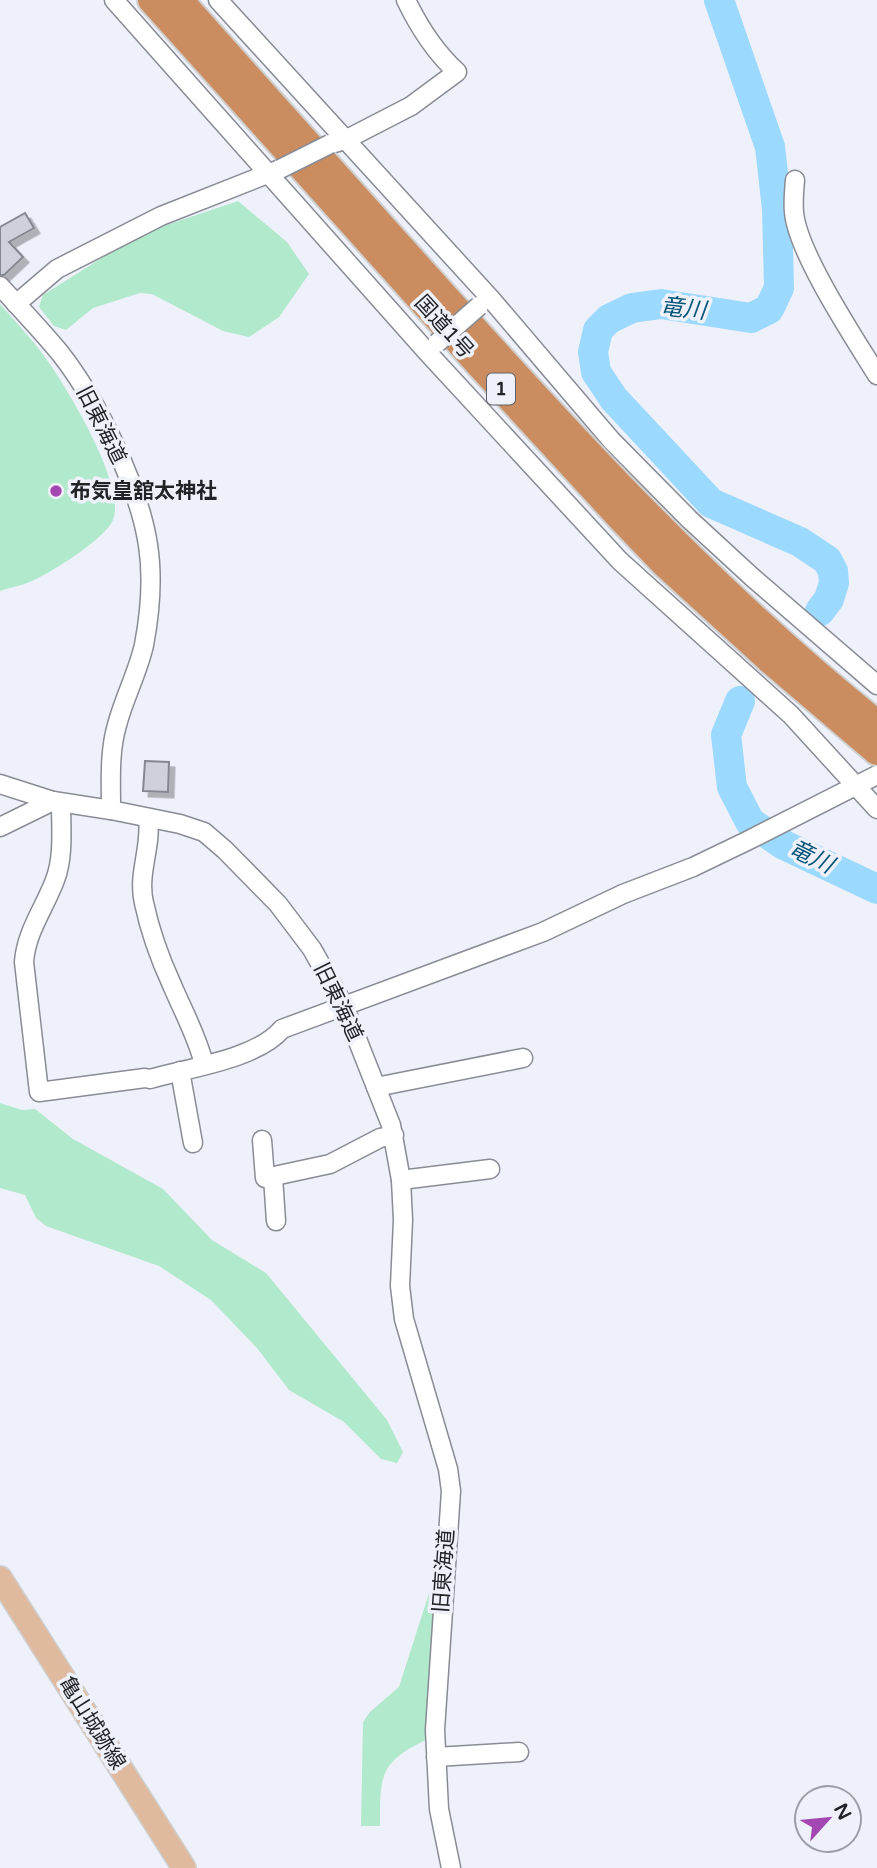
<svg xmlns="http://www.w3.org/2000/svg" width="877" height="1868" viewBox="0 0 877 1868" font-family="'Varela Round','Noto Sans JP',sans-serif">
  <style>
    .green { fill: #b0e9cb }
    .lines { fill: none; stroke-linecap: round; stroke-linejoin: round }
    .river { stroke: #9cd9fe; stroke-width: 30 }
    .building { fill: #ced1da; stroke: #84878f; stroke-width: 2; filter: url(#shadow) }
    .minor-casing { stroke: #898c94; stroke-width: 21 }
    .major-casing { stroke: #cecfcf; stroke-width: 26 }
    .highway-casing { stroke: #cecfcf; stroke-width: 30 }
    .minor { stroke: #fff; stroke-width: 18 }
    .major { stroke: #e0ba9f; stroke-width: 23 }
    .highway { stroke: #cb8c5f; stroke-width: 26 }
    .minor-bridge-casing { stroke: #898c94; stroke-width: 21; stroke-linecap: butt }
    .minor-bridge { stroke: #fff; stroke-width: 18 }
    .poi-dot { fill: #a348b3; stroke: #eef1fa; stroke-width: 2.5 }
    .labels { text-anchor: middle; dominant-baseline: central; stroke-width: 7; stroke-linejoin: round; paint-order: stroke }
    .shield { fill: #eef1fa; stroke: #5f6166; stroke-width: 2 }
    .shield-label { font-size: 19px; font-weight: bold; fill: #222326 }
    .street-label { font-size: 21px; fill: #222326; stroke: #eef1fa }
    .poi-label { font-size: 21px; font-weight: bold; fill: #222326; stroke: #eef1fa; text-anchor: start }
    .water-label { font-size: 23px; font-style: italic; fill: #015376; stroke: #eef1fa }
  </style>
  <defs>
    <filter id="shadow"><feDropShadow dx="5.5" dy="5.5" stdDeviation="0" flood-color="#0004"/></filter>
  </defs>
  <rect width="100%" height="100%" fill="#eef1fa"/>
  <g class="green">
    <polygon points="238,201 287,242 309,274 279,317 249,337 223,331 152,294 140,293 93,308 66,330 54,326 39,307 43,295 116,249 152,230"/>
    <path d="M0,304C14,320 29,336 42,353C63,381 130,489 112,522C102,540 55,570 36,579C25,585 12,587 0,591Z"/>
    <polygon points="0,1103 22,1110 35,1109 73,1139 163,1189 212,1240 266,1273 387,1420 403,1452 397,1463 381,1459 344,1422 289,1390 257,1348 211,1300 159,1266 46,1226 36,1218 25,1195 0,1188"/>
    <path d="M435,1581L428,1739C379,1762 380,1775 380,1826H361L363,1722L370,1712L399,1687L432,1584Z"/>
  </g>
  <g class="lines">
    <g class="river">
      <polyline points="719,0 770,147 777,209 779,288 769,309 751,318 661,304 632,308 609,319 598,330 593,352 596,372 614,399 711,503 800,542 827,560 833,571 834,583 829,599 820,611"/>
      <polyline points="740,701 726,735 732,787 750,822 784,845 877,889"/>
    </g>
  </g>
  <g class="building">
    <polygon points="25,213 34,228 9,242 23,257 4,275 0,275 0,227"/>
    <polygon points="145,761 169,762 168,792 143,791"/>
  </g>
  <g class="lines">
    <defs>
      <g id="minor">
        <polyline points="114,0 427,352 620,561 791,715 877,809"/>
        <polyline points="218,0 491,299 612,441 689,519 752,577 877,685"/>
        <path d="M335,143L345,140L411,106L457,72C435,52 419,27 406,0"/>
        <path d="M795,180C794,191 793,202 794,212C797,252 855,339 877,375"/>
        <path d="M0,286C20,308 41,330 60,353C97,400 139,486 148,545C153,577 150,613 144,645C138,672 124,698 117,725C109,752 111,782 111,810"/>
        <polyline points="16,304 57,269 161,216 280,169"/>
        <polyline points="0,784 53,801 111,810 180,824 204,832 225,850 278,904 312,949 344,1006 391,1125 401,1180 403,1220 400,1286 404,1319 448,1469 451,1491 435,1730 439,1809 451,1868"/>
        <path d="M61,803C61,827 64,857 55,880C45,907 26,932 24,962L39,1092L145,1078L150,1079C188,1068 257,1059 282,1029L543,932L623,894L693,867L747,841L877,775"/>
        <path d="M148,818C152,847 137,874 144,903C150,931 160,959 172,985C183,1011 197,1036 204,1064"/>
        <polyline points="0,827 53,801"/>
        <polyline points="180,1071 193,1143"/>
        <polyline points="376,1087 523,1058"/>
        <polyline points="262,1140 265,1178 330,1164 380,1138 394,1135"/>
        <polyline points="273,1177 276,1221"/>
        <polyline points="401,1180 490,1169"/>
        <polyline points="436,1757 519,1752"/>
      </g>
      <polyline id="major" points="0,1578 184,1868"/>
      <g id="highway">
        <polyline points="151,0 479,365 618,516 664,564 768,659 877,752"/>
        <path d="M180,0C268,99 356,197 445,296C581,447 718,596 877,723"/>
      </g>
    </defs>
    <use href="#minor" class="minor-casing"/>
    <use href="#major" class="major-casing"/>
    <use href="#highway" class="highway-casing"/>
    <use href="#minor" class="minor"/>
    <use href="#major" class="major"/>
    <use href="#highway" class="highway"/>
    <defs>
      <g id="minor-bridge">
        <polyline points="280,169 330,144"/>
        <polyline points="437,343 479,306"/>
      </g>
    </defs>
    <use href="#minor-bridge" class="minor-bridge-casing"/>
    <use href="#minor-bridge" class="minor-bridge"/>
  </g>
  <circle class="poi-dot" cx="56" cy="491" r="7"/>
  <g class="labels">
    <rect class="shield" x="487" y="373.5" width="28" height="31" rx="5"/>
    <g class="shield-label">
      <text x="501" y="389">1</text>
    </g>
    <g class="street-label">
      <text transform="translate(444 327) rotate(48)">国道1号</text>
      <text transform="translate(101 425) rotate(63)">旧東海道</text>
      <text transform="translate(338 1002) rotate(64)">旧東海道</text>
      <text transform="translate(444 1571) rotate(-86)">旧東海道</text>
      <text transform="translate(92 1723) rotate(58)">亀山城跡線</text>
    </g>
    <g class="poi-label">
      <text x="70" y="491">布気皇舘太神社</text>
    </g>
    <g class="water-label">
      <text transform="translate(683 309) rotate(6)">竜川</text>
      <text transform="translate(811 857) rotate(26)">竜川</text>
    </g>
  </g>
  <g transform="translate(828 1819) rotate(63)"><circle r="33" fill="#eef1fa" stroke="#9c9fa5" stroke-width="2"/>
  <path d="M0-5L12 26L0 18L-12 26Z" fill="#a348b3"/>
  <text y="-10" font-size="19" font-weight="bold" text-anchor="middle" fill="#222326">N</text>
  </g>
</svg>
